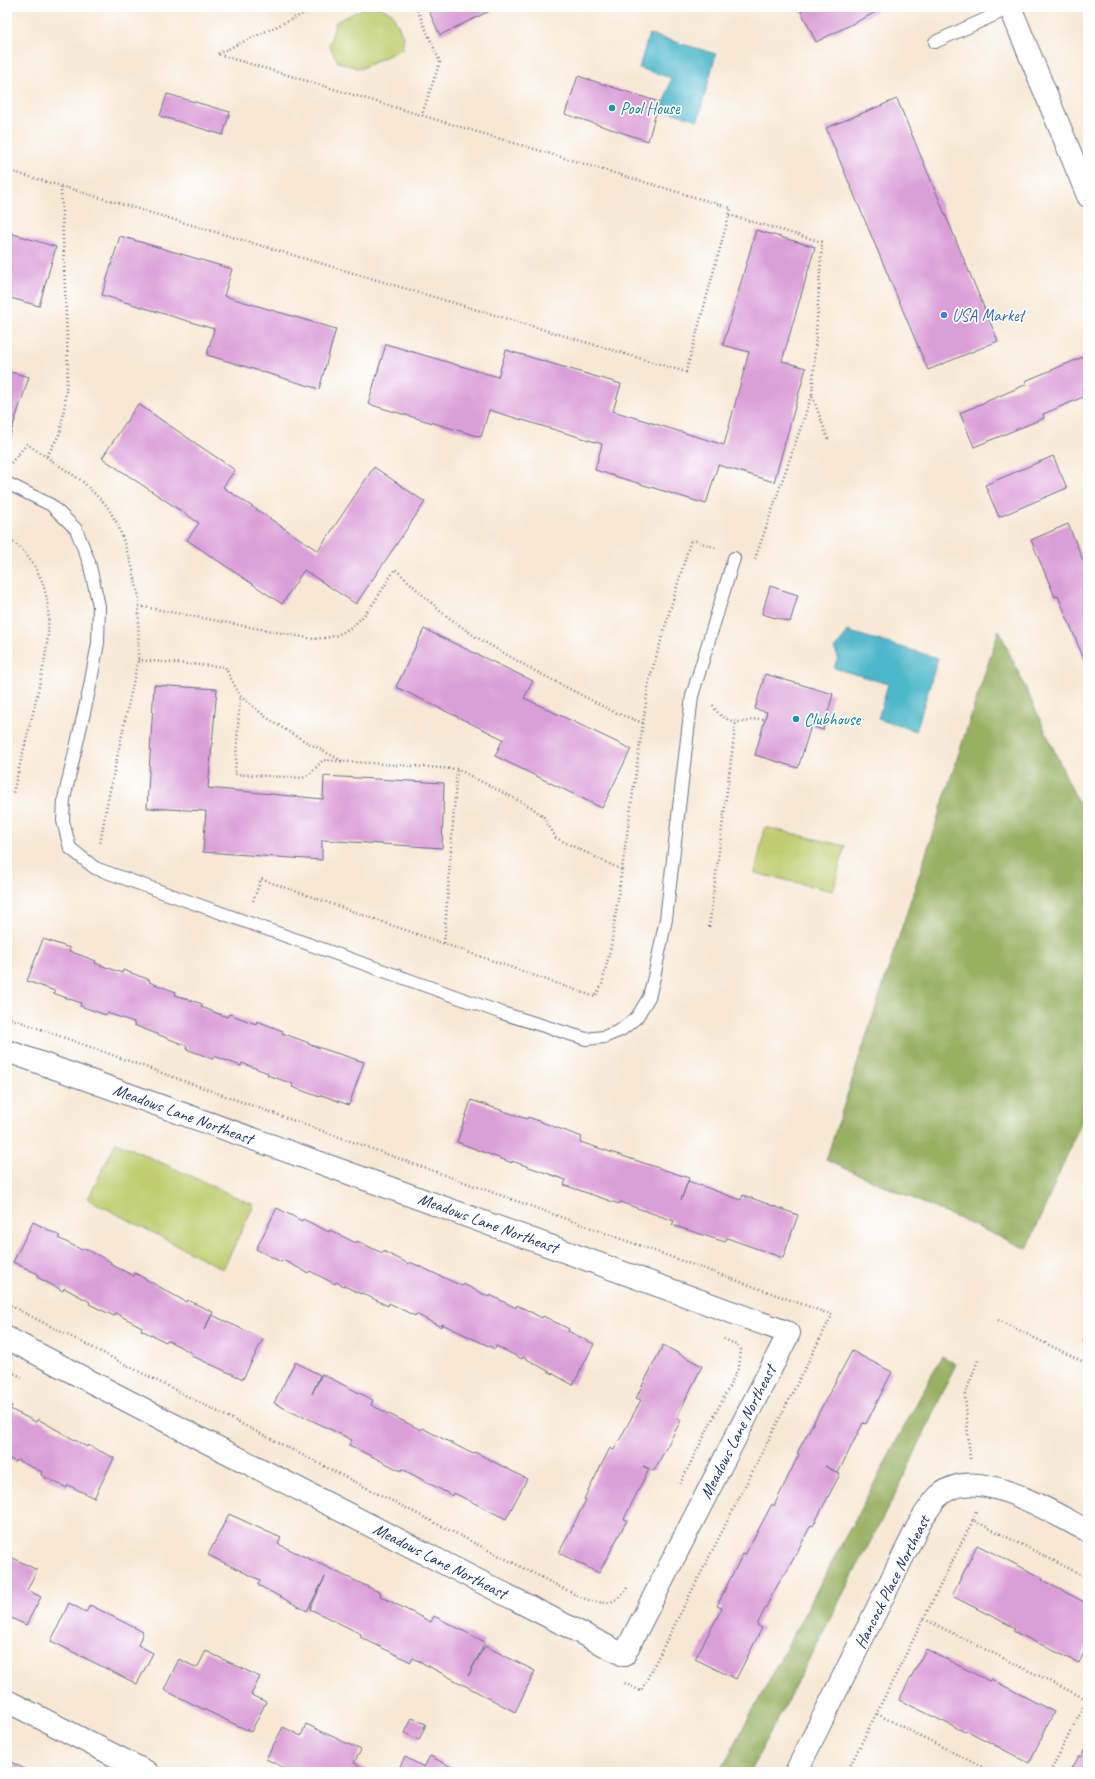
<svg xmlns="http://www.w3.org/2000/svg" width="1095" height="1779" viewBox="0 0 1095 1779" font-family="Caveat,sans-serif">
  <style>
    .green { fill: #bfcd6f; stroke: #6d7e66 }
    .forest { fill: #97b062; stroke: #597060 }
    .water { fill: #4db7ca; stroke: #347394 }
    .building { fill: #db9fd8 }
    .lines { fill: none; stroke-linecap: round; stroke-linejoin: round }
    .service-casing { stroke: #687087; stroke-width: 14 }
    .minor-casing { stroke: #687087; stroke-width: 24 }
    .secondary-casing { stroke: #687087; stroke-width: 24 }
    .path { stroke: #687087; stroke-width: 2.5; stroke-dasharray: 1 3; stroke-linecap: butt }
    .service { stroke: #fff; stroke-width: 12 }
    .minor { stroke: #fff; stroke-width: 22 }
    .secondary { stroke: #fff; stroke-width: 22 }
    .culture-dot { fill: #0f9aa8; stroke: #fff; stroke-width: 1.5 }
    .shop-dot { fill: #3f7fe0; stroke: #fff; stroke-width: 1.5 }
    .labels { text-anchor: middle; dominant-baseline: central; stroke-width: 3.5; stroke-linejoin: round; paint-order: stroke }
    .culture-label { font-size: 17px; fill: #0d838f; stroke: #fff; text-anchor: start }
    .shop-label { font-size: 17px; fill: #366cbe; stroke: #fff; text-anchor: start }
    .street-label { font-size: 17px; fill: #1b2f5e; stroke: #fff }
  </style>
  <rect width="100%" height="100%" fill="#fff"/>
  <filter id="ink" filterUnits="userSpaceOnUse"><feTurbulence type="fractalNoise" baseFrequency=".025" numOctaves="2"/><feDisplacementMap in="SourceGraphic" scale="8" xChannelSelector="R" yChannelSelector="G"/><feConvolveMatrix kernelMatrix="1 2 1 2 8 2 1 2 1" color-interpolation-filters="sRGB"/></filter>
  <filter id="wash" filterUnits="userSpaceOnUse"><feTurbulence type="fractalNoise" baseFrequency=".012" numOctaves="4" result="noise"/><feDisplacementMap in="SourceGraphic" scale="16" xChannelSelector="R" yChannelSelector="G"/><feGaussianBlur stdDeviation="0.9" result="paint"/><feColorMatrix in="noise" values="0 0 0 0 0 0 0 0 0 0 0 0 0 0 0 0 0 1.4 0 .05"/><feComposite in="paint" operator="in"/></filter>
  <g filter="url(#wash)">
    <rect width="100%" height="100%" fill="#f7e8d4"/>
    <g class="green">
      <polygon points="366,7 378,7 392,13 404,38 402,49 360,69 338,62 329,45 336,22"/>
      <polygon points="765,827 845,846 833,891 755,873"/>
      <polygon points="116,1142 254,1205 223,1269 88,1199"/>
    </g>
    <g class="forest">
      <polygon points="999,630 1088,824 1088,1106 1027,1249 826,1160"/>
      <polygon points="942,1356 956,1364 901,1483 750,1772 720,1772"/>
    </g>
    <g class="water">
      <polygon points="649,34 716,54 698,120 663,110 671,78 639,68"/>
      <polygon points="847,631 938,658 916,731 878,719 888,684 834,668 838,657 834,648 842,640"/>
    </g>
    <g id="blocks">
      <g class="building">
        <polygon points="427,7 498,7 440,35"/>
        <polygon points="799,7 874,7 876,12 816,42"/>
        <polygon points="578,76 659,102 648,141 565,114"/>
        <polygon points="167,94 230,112 223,135 160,116"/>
        <polygon points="897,99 998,341 928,370 826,128"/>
        <polygon points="756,230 815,247 782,361 806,368 774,482 718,465 706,504 595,470 602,444 489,410 481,437 368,404 386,344 498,377 506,350 621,384 613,411 724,445 749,352 723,345"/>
        <polygon points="7,232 56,247 39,306 7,297"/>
        <polygon points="120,236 232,269 224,296 336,329 319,389 207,355 214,329 102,295"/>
        <polygon points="1088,355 1088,395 1043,414 1044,418 974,447 960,413 1027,384 1025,381"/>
        <polygon points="7,371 29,377 10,435 7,435"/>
        <polygon points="138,404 235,470 223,487 318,551 374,467 425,502 356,604 304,570 282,604 187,540 199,523 102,458"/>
        <polygon points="1053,456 1067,488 999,517 985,485"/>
        <polygon points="1068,524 1088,572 1088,669 1058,596 1055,597 1031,540"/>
        <polygon points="770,586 798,595 790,622 762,614"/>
        <polygon points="424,629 533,681 524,698 631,749 602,808 495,756 503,739 396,687"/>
        <polygon points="765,674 833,694 823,730 811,726 798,768 755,755 767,712 755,709"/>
        <polygon points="154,685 217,689 208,788 323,799 324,776 444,783 442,848 322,840 322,860 203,852 206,811 147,808"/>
        <polygon points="43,939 70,948 69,951 96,961 95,963 122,973 123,970 150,980 149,982 176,992 175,995 202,1004 201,1007 227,1017 229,1014 256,1024 257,1021 283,1031 282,1033 309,1043 308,1044 364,1062 349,1105 321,1095 320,1097 292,1087 293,1084 267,1075 268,1073 242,1063 241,1066 214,1056 213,1059 186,1049 187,1046 134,1025 134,1022 107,1013 106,1015 80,1006 81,1003 53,993 55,991 27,981"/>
        <polygon points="471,1100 527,1119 528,1117 582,1137 580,1142 689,1178 681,1200 688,1181 741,1200 743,1195 798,1215 783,1258 727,1238 725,1242 672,1225 674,1221 620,1202 619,1204 564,1185 566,1180 512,1161 512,1163 457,1142"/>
        <polygon points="277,1208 302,1221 303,1219 329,1232 330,1230 356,1243 357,1241 382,1253 383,1251 409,1264 410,1262 462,1286 463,1284 489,1297 490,1295 516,1308 517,1305 542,1318 543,1316 569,1329 568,1331 594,1344 573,1385 523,1357 522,1359 496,1346 495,1349 442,1324 441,1327 416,1314 415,1316 389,1303 388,1306 362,1293 361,1294 336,1282 335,1284 310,1271 308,1273 283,1260 281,1262 256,1249"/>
        <polygon points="33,1222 60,1236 58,1238 82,1250 84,1248 111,1262 110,1264 134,1276 135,1273 186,1302 187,1300 213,1312 204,1330 212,1315 263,1339 243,1379 192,1356 192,1353 167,1340 166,1342 141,1330 142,1327 115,1313 114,1316 89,1304 90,1302 64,1288 63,1291 37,1277 38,1274 13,1262"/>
        <polygon points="1088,1333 1088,1345 1083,1342"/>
        <polygon points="663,1345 702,1366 677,1417 681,1420 654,1471 643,1466 649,1469 624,1519 627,1520 599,1573 559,1553 586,1500 584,1499 610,1448 614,1450 641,1400 636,1398"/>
        <polygon points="852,1351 892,1372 866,1424 863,1423 838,1473 825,1466 840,1474 813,1526 811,1525 785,1575 783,1575 770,1599 757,1625 762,1628 736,1679 695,1659 722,1608 717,1606 730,1579 743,1554 745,1555 772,1504 774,1506 799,1454 797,1453"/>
        <polygon points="295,1362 320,1375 312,1394 322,1374 373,1400 371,1405 421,1430 422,1428 473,1454 475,1452 527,1479 506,1519 454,1493 453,1496 402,1469 401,1471 349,1445 352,1440 301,1415 300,1416 274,1403"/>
        <polygon points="7,1403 12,1406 10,1409 36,1422 38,1419 87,1447 88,1445 114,1458 94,1498 68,1485 67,1488 41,1475 42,1472 17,1460 16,1462 7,1458"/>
        <polygon points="229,1514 281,1538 278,1544 381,1593 380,1596 431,1622 434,1616 485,1642 468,1676 485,1646 535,1671 515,1712 413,1658 411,1662 360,1637 361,1634 310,1609 325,1577 307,1611 258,1585 260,1580 208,1555"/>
        <polygon points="977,1545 1043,1578 1042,1580 1088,1604 1088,1644 1079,1663 1013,1631 1015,1628 952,1596"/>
        <polygon points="7,1555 37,1570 27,1590 41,1597 26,1625 7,1616"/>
        <polygon points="69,1603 86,1612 90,1605 143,1632 138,1645 153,1653 137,1684 51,1641"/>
        <polygon points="926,1649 989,1681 991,1679 1054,1712 1029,1763 966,1730 965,1732 899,1700"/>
        <polygon points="206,1651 260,1677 251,1695 266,1702 251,1732 164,1690 179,1659 197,1668"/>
        <polygon points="412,1718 426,1724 419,1740 405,1733"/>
        <polygon points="306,1724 361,1750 354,1763 369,1771 368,1772 293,1772 266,1759 283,1727 301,1736"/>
        <polygon points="1088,1742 1088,1772 1070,1772 1079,1756 1081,1757"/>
        <polygon points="430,1756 461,1772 397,1772 405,1757 424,1767"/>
        <polygon points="7,1760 25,1769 23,1772 7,1772"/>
      </g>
    </g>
  </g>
  <g filter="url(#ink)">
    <use href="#blocks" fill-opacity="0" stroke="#687087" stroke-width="1"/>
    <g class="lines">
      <defs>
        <g id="service">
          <polyline points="935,42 1012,7"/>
          <polyline points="7,483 51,505 76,529 89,562 99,606 98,643 89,691 64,799 63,821 70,848 95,868 502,1013 586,1039 604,1037 621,1030 637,1017 649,997 654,977 666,919 692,696 734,558"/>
        </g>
        <g id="minor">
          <polyline points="7,1051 379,1184 789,1333 624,1655 195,1436 7,1338"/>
          <polyline points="7,1701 147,1772"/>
          <path d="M796,1772L921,1520C927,1512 933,1500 941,1494C978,1464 1052,1513 1088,1531"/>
        </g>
        <polyline id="secondary" points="1010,7 1088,196"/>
      </defs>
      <use href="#service" class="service-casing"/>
      <use href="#minor" class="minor-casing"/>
      <use href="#secondary" class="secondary-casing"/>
      <g class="path">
        <polyline points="416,7 440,62 422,114"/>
        <polyline points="7,170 686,372 731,208 217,54 318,7"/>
        <polyline points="729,215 822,242 812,395 828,439"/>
        <polyline points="47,456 60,433 65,403 68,366 61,186"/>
        <polyline points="11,463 27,444 82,481 107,506 118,525 132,566 139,597 138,660 106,809 100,845"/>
        <path d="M7,537C66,581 49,643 35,704C28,734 20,763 13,793"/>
        <polyline points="755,559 812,395"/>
        <path d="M139,606L313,639C319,638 328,638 334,636C364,626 379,594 395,569L441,612L476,637L535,671L614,712L643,723"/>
        <polyline points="138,660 225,667 240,696"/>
        <path d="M713,705C718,716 729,722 741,722C750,722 752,718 763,719"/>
        <polyline points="342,761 292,734 266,717 240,696 235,774 303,778 311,773 323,760 457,769 531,807 543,816 556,838 622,870"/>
        <polyline points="253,901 261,879 595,997 602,984 611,946 649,681 691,539 716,548"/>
        <polyline points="709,927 736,722"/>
        <polyline points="444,943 457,769"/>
        <polyline points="7,1017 832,1315 641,1691 622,1682"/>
        <path d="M7,1304L578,1596C598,1604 615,1609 628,1586"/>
        <polyline points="998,1320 1088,1364"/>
        <polyline points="7,1370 22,1377"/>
        <polyline points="970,1459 965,1395 978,1360"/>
        <polyline points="680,1484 739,1367 741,1350 733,1343 722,1338"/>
        <polyline points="973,1520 976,1511"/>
        <polyline points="924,1619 1088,1700"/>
        <polyline points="877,1714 992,1772"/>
        <polyline points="847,1772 973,1520 1088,1578"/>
        <polyline points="1050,1772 1088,1697"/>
      </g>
      <use href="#service" class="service"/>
      <use href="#minor" class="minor"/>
      <use href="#secondary" class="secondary"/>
    </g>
  </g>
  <g class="culture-dot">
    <circle cx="612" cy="108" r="4"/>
    <circle cx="796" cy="719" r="4"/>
  </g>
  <circle class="shop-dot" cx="944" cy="315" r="4"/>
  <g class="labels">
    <g class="culture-label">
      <text x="620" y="108">Pool House</text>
      <text x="804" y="719">Clubhouse</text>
    </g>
    <g class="shop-label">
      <text x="952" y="315">USA Market</text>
    </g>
    <g class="street-label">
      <text transform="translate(183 1114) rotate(20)">Meadows Lane Northeast</text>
      <text transform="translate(488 1223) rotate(20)">Meadows Lane Northeast</text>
      <text transform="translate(738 1432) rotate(-63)">Meadows Lane Northeast</text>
      <text transform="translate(440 1561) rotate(27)">Meadows Lane Northeast</text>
      <text transform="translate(892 1582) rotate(-63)">Hancock Place Northeast</text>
    </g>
  </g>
  <rect width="1095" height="1779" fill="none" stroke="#fff" stroke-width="24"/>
</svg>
